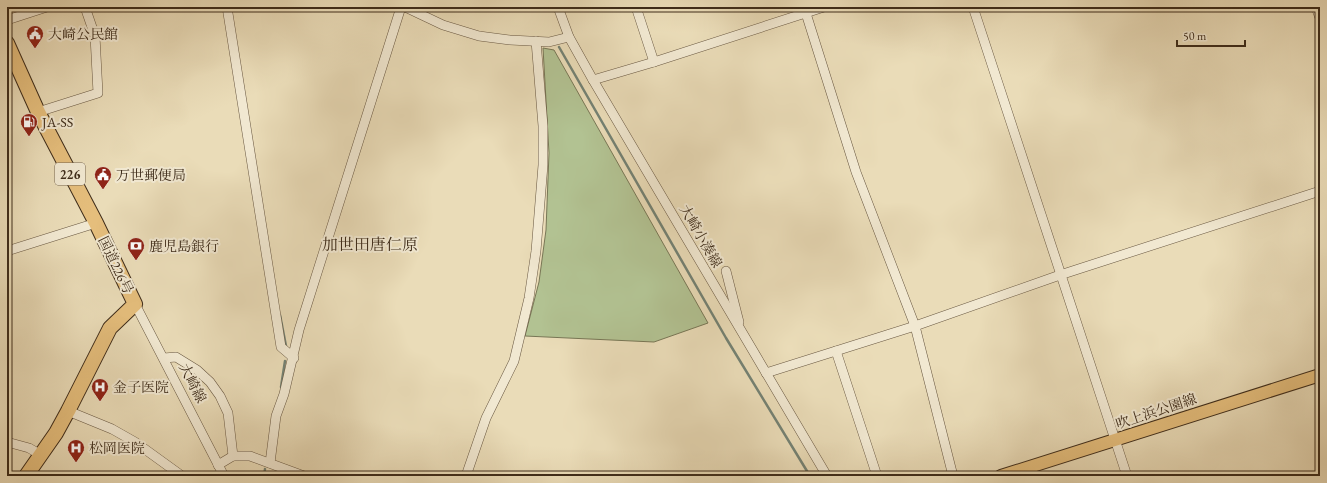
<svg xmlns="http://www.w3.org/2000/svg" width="1327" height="483" viewBox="0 0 1327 483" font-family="'EB Garamond','Noto Serif JP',serif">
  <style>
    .green { fill: #b2c292; stroke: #787756 }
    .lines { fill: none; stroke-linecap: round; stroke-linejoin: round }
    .stream { stroke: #748274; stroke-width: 2.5 }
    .minor-casing { stroke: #695842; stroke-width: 10 }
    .major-casing { stroke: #3e2c1a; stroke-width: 14 }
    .highway-casing { stroke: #3e2c1a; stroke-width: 16 }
    .minor { stroke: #f1e8d1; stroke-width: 9 }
    .major { stroke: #e5be7c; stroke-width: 12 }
    .highway { stroke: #e5be7c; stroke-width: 14 }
    .labels { text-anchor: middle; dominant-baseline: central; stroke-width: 4; stroke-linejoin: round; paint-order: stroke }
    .shield { fill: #f1e8d1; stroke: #746451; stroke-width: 1 }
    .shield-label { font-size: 13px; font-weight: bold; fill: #3e2c1a }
    .poi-label { font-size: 14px; fill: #3e2c1a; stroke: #f1e8d1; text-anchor: start }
    .street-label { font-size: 14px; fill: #3e2c1a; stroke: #f1e8d1 }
    .quarter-label { font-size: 16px; fill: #3e2c1a; stroke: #f1e8d1 }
  </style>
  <rect width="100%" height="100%" fill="#eadcb8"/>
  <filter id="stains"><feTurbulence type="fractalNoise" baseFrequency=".005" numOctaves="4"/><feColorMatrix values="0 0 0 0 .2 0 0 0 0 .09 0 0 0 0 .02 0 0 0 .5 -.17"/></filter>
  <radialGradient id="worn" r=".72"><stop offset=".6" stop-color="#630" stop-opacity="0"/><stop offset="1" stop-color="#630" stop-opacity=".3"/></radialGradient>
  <polygon class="green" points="543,48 554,50 708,323 654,342 525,336 539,282 546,230 549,153"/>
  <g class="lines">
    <g class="stream">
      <polyline points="559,47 726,338 810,476"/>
      <polyline points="280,315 286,346"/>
      <polyline points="281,387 285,361"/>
      <polyline points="264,476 265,469"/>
    </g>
    <defs>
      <g id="minor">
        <polyline points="227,7 281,347 294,358"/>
        <polyline points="405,7 443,25 479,36 510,40 549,42 569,37"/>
        <polyline points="558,7 569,37 593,80 827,476"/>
        <polyline points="636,7 654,62"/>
        <polyline points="804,7 856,172 915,326 953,476"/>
        <polyline points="973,7 1127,476"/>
        <polyline points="1316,7 1320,18"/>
        <polyline points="7,20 47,7"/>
        <polyline points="593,80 654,62 824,7"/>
        <polyline points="38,112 98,93 95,36 85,7"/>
        <polyline points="7,251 96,223"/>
        <polyline points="726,271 739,322"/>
        <polyline points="135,304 224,476"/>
        <polyline points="836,351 877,476"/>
        <polyline points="164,358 176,357 197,370 210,382 220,396 228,413 233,456"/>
        <polyline points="766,373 915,326 1060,275 1320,191"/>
        <polyline points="68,411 112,429 135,442 182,476"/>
        <polyline points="7,442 29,448 41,455"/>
        <polyline points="270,463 276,416 284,394 299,330 401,7"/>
        <polyline points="218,465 233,456 250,456 304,476"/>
        <polyline points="466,476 486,418 514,361 529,298 536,251 543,165 543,126 536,41"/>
      </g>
      <polyline id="major" points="1001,476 1320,375"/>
      <polyline id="highway" points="7,43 38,112 96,223 135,304 110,328 68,411 56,433 26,476"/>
    </defs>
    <use href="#minor" class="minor-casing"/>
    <use href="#major" class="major-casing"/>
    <use href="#highway" class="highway-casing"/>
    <use href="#minor" class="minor"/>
    <use href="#major" class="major"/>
    <use href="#highway" class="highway"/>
  </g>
  <defs>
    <symbol id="civic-pin" viewBox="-11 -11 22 30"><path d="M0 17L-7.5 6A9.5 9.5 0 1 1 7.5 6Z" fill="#8f2418" stroke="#f1e8d1"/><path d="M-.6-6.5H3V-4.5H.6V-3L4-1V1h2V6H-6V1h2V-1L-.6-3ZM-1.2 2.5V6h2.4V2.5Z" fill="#fff"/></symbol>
    <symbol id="fuel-pin" viewBox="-11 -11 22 30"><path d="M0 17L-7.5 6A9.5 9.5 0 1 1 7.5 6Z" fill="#8f2418" stroke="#f1e8d1"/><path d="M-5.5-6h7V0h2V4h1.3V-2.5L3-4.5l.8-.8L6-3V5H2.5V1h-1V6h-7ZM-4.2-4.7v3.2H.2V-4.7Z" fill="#fff"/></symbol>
    <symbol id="bank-pin" viewBox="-11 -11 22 30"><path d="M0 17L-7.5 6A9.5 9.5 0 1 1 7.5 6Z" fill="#8f2418" stroke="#f1e8d1"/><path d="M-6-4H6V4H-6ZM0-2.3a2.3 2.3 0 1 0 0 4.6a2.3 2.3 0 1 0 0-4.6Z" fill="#fff"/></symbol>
    <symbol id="hospital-pin" viewBox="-11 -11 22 30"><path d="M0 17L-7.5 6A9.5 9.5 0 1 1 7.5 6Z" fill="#8f2418" stroke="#f1e8d1"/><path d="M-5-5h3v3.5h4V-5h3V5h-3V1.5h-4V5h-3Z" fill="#fff"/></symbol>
  </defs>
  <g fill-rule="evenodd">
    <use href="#civic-pin" x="25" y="24" width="20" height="27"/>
    <use href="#fuel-pin" x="19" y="112" width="20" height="27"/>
    <use href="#civic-pin" x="93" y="165" width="20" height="27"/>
    <use href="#bank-pin" x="126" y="236" width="20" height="27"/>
    <use href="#hospital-pin" x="90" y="377" width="20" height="27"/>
    <use href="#hospital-pin" x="66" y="438" width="20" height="27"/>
  </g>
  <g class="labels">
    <rect class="shield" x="55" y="163" width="30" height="22" rx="3"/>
    <g class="shield-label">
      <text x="70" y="174">226</text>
    </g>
    <g class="poi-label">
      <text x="48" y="34">大崎公民館</text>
      <text x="42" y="122">JA-SS</text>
      <text x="116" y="175">万世郵便局</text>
      <text x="149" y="246">鹿児島銀行</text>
      <text x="113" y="387">金子医院</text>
      <text x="89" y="448">松岡医院</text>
    </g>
    <g class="street-label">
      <text transform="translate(701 236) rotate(60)">大崎小湊線</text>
      <text transform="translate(116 265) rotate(64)">国道226号</text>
      <text transform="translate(193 383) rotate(63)">大崎線</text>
      <text transform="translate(1156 411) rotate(-18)">吹上浜公園線</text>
    </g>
    <g class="quarter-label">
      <text x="370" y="244">加世田唐仁原</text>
    </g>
  </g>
  <rect width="1327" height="483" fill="none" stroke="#eadcb8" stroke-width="24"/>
  <rect x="8" y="8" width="1311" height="467" fill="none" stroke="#3e2c1a" stroke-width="2"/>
  <rect x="12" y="12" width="1303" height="459" fill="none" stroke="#3e2c1a"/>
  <path d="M1177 40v6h68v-6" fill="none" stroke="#3e2c1a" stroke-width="2"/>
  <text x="1183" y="40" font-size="12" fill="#3e2c1a" stroke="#f1e8d1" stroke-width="3" paint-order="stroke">50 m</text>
  <rect width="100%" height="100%" filter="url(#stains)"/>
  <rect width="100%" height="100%" fill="url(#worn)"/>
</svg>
